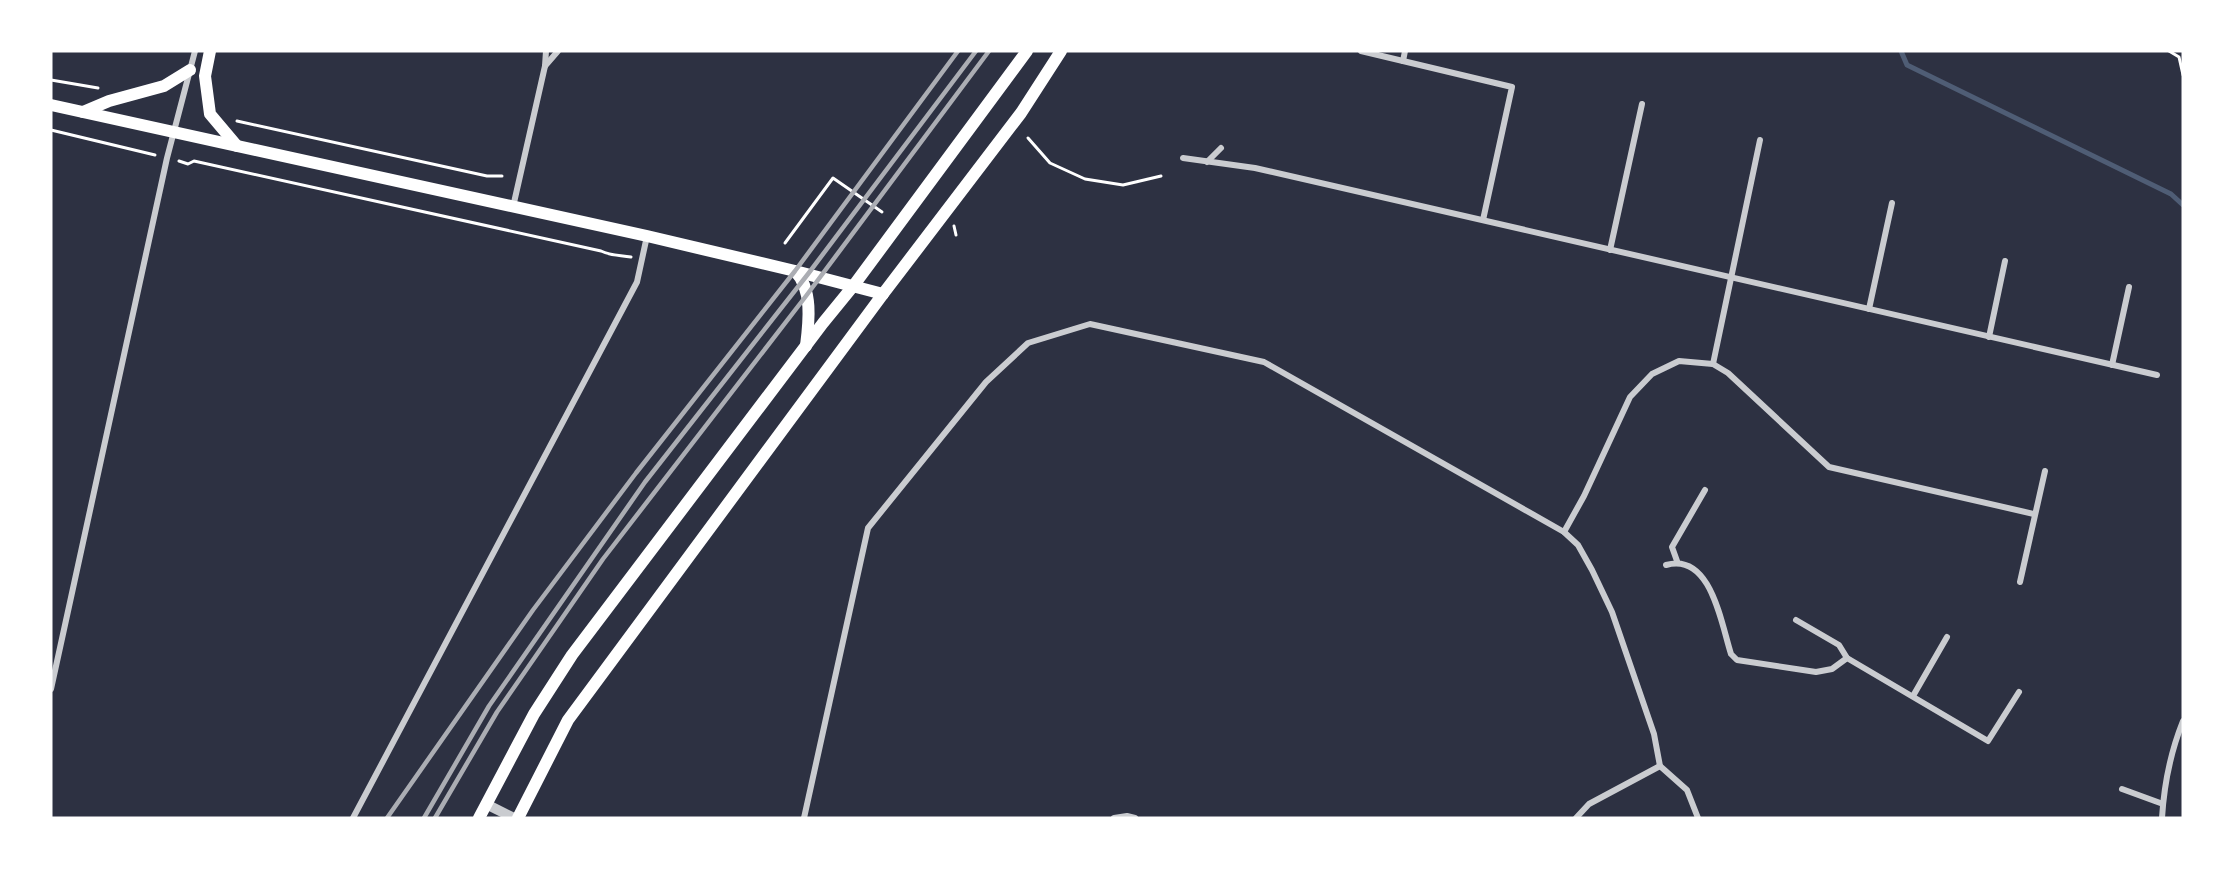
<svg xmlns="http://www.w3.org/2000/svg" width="2234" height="869" viewBox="0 0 2234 869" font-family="'Varela Round',sans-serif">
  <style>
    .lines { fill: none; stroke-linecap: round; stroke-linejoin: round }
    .stream { stroke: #4f5d75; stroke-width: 5 }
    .path { stroke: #fff; stroke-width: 3 }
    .minor { stroke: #caccd0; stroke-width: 6 }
    .tertiary { stroke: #caccd0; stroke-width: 10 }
    .secondary { stroke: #fff; stroke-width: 12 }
    .rail { stroke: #abadb3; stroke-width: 4.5 }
  </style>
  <rect width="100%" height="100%" fill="#2d3142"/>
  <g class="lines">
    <polyline class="stream" points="1901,51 1907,65 2171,194 2183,205"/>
    <g class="path">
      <polyline points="2169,51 2179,57 2183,75"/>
      <polyline points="51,80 98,88"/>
      <polyline points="237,121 487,176 502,176"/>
      <polyline points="51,130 155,155"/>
      <polyline points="1028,138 1050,163 1085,179 1123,185 1161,176"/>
      <path d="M179,161L188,164L194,161L601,251C611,256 620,255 631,257"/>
      <polyline points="954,226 956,235"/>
      <polyline points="785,243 833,178 882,212"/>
    </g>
    <g class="minor">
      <polyline points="1361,51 1512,87 1483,220"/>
      <polyline points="1403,61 1405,51"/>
      <polyline points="545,66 546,51"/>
      <polyline points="1183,158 1255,168 2157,375"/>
      <polyline points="1207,162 1221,148"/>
      <polyline points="513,207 545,66 558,51"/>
      <polyline points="1610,250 1642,104"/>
      <polyline points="1869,309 1892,203"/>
      <polyline points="1989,337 2005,261"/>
      <polyline points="1713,364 1760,140"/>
      <polyline points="2112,365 2129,287"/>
      <polyline points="1564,532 1584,496 1630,397 1652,374 1679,361 1713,364 1728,373 1829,467 2034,514"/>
      <polyline points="1677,561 1672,547 1705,490"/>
      <path d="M1666,565C1711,552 1721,623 1731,654L1737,660L1816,672L1832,669L1847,658L1988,741L2019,692"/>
      <polyline points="2020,582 2045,471"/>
      <polyline points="1796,620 1839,645 1847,658"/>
      <polyline points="51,689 167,158 195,51"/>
      <polyline points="1913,696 1947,637"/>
      <polyline points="2122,789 2163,804"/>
      <polyline points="353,818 637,282 647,236"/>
      <polyline points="804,818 868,528 986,382 1028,343 1090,324 1264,362 1564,532 1578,545 1592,570 1612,612 1654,734 1660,766 1687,790 1698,818"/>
      <polyline points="1114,818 1127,816 1135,818"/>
      <polyline points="1576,818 1589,804 1660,766"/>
      <path d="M2162,818C2164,785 2171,751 2183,721"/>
    </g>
    <polyline class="tertiary" points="486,804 514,818"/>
    <g class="secondary">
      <polyline points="210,51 205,76 210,114 237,146"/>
      <polyline points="51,105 647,236 795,271 883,294"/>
      <polyline points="83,112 109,101 164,86 190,70"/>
      <path d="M795,271C813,289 809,322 806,346"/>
      <polyline points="479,818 534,714 572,655 823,323 854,285 1027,51"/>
      <polyline points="518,818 568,720 883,294 1021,113 1061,51"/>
    </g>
    <g class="rail">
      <polyline points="387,818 533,610 636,473 795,271 958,51"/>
      <polyline points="424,818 489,706 645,482 808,274 976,51"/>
      <polyline points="435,818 497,712 603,559 806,296 989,51"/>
    </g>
  </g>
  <rect width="2234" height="869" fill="none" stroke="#ffffff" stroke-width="105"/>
</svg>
